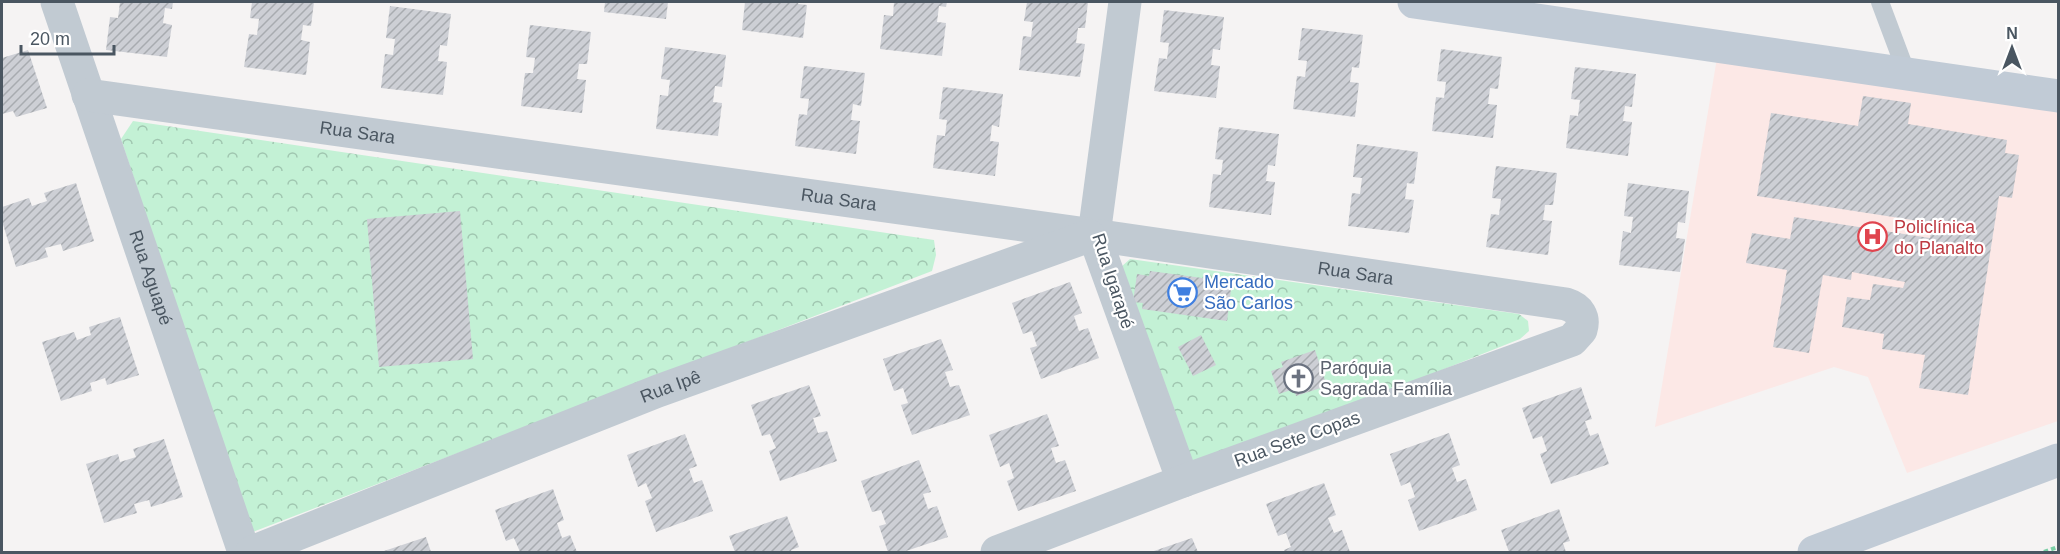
<svg xmlns="http://www.w3.org/2000/svg" width="2060" height="554" viewBox="0 0 2060 554" font-family="Arial,sans-serif">
  <style>
    .medical { fill: #fce8e6 }
    .forest { fill: url(#forest-crowns) }
    .building { fill: url(#building-hatch) }
    .lines { fill: none; stroke-linecap: round; stroke-linejoin: round }
    .path { stroke: #7ad0a6; stroke-width: 4; stroke-dasharray: 4.5 3; stroke-linecap: butt }
    .service { stroke: #c1cad2; stroke-width: 18 }
    .minor { stroke: #c1cad2; stroke-width: 33 }
    .secondary { stroke: #c1cbd6; stroke-width: 33 }
    .labels { text-anchor: middle; dominant-baseline: central; stroke-width: 4.5; stroke-linejoin: round; paint-order: stroke }
    .street-label { font-size: 18px; fill: #4a5661; stroke: #fff }
    .health-label { font-size: 18px; fill: #be3a42; stroke: #fff; text-anchor: start }
    .shop-label { font-size: 18px; fill: #366cbe; stroke: #fff; text-anchor: start }
    .worship-label { font-size: 18px; fill: #5b616d; stroke: #fff; text-anchor: start }
  </style>
  <defs>
    <pattern id="forest-crowns" width="20" height="18" patternUnits="userSpaceOnUse" patternTransform="scale(1.5)"><rect width="20" height="18" fill="#c3f1d5"/><path d="M2 6a3 3 0 1 1 6 0M12 15a3 3 0 1 1 6 0" fill="none" stroke="#a0c6b0"/></pattern>
    <pattern id="building-hatch" width="6" height="6" patternUnits="userSpaceOnUse" patternTransform="scale(1.5)"><rect width="6" height="6" fill="#cdcfd5"/><path d="M-1 1l2-2M0 6l6-6M5 7l2-2" fill="none" stroke="#a8abb0"/></pattern>
  </defs>
  <rect width="100%" height="100%" fill="#f5f3f3"/>
  <polygon class="medical" points="1717,58 2058,108 2058,421 1907,473 1868,377 1834,367 1655,427"/>
  <g class="forest">
    <polygon points="133,121 934,240 936,255 932,271 250,533 121,139"/>
    <polygon points="1130,259 1519,314 1528,321 1529,331 1520,339 1195,468 1121,267"/>
  </g>
  <g class="building">
    <polygon points="120,2 173,2 172,9 165,8 163,23 172,25 167,57 106,50 110,17 118,18"/>
    <polygon points="252,2 314,2 311,26 303,25 301,40 310,42 306,75 244,67 249,34 257,35 259,19 250,18"/>
    <polygon points="605,2 668,2 666,19 604,12"/>
    <polygon points="745,2 799,2 798,4 807,5 803,38 742,30"/>
    <polygon points="894,2 947,2 946,7 939,6 937,22 946,23 942,56 880,49 884,15 893,16"/>
    <polygon points="1027,2 1088,2 1085,28 1078,28 1076,43 1085,44 1080,77 1019,70 1023,36 1031,37 1033,22 1024,21"/>
    <polygon points="390,6 451,14 447,46 440,45 438,61 447,62 443,95 381,88 385,54 393,55 395,39 386,38"/>
    <polygon points="1164,10 1224,17 1220,50 1213,49 1211,65 1220,66 1216,98 1154,91 1159,58 1167,59 1169,43 1160,42"/>
    <polygon points="530,25 591,32 587,64 579,64 577,79 586,80 582,113 521,106 525,73 533,73 535,58 526,57"/>
    <polygon points="1302,28 1363,35 1359,68 1352,67 1350,82 1359,83 1355,117 1293,109 1297,76 1305,77 1307,61 1298,60"/>
    <polygon points="665,47 726,55 722,87 715,86 713,102 722,103 718,136 656,129 660,95 668,96 670,80 661,79"/>
    <polygon points="1441,49 1502,57 1498,89 1490,88 1488,104 1497,105 1493,138 1432,131 1436,97 1444,98 1446,82 1437,81"/>
    <polygon points="28,50 47,108 16,117 13,111 2,114 2,58"/>
    <polygon points="804,66 865,73 861,106 853,104 851,120 860,121 856,154 795,146 799,114 807,115 809,99 800,98"/>
    <polygon points="1575,67 1636,74 1632,107 1625,106 1623,121 1632,122 1628,156 1566,148 1570,115 1578,116 1580,100 1571,99"/>
    <polygon points="943,87 1003,94 999,127 992,125 990,141 999,142 995,176 933,168 937,135 945,136 947,120 939,119"/>
    <polygon points="1863,96 1911,103 1908,124 2007,140 2005,153 2019,155 2012,198 1999,196 1968,395 1919,388 1925,355 1882,349 1884,334 1842,327 1847,297 1870,300 1873,284 1903,288 1905,282 1852,272 1851,280 1823,275 1809,353 1773,347 1787,270 1746,263 1752,233 1790,239 1794,217 1930,238 1932,223 1757,196 1771,113 1858,126"/>
    <polygon points="1219,127 1279,134 1275,166 1268,165 1266,181 1275,182 1271,215 1209,207 1213,174 1221,175 1223,160 1215,159"/>
    <polygon points="1357,144 1418,152 1414,184 1407,183 1405,199 1414,200 1409,233 1348,226 1352,193 1360,194 1362,178 1353,177"/>
    <polygon points="1496,166 1557,173 1553,205 1545,205 1543,220 1552,221 1548,255 1486,247 1491,214 1499,215 1501,199 1492,198"/>
    <polygon points="76,183 94,241 63,251 61,244 45,248 48,257 16,267 2,221 2,207 29,198 32,206 47,201 44,193"/>
    <polygon points="1628,183 1689,191 1685,223 1678,222 1676,238 1685,239 1680,272 1619,265 1623,231 1631,233 1633,217 1624,216"/>
    <polygon points="460,211 473,359 379,367 367,219"/>
    <polygon points="1150,271 1232,282 1227,321 1142,309 1143,303 1133,302 1137,274 1149,276"/>
    <polygon points="1070,282 1082,313 1074,316 1079,331 1088,328 1099,358 1041,379 1030,348 1037,346 1032,331 1023,334 1012,303"/>
    <polygon points="120,317 139,375 107,385 105,378 90,383 92,391 61,401 42,342 74,332 77,340 91,335 89,327"/>
    <polygon points="1201,335 1216,365 1193,376 1178,347"/>
    <polygon points="941,339 953,370 945,372 950,387 959,385 970,415 912,435 901,405 908,403 903,388 894,391 883,359"/>
    <polygon points="1315,350 1327,386 1296,396 1294,389 1279,394 1271,371 1283,367 1281,362"/>
    <polygon points="809,385 821,416 813,418 818,433 827,431 837,461 780,481 769,451 776,448 770,434 762,436 751,405"/>
    <polygon points="1581,387 1592,419 1585,421 1590,436 1598,433 1609,464 1551,484 1540,454 1547,451 1542,436 1533,439 1522,408"/>
    <polygon points="1047,414 1059,446 1051,448 1056,463 1065,460 1076,491 1018,511 1007,481 1014,478 1009,463 1000,467 989,435"/>
    <polygon points="1449,433 1460,465 1452,468 1457,482 1466,479 1477,510 1419,531 1408,500 1415,497 1410,482 1401,486 1390,454"/>
    <polygon points="685,434 697,466 689,469 694,483 702,480 713,511 656,532 645,501 652,498 646,483 638,487 627,455"/>
    <polygon points="164,439 183,497 151,507 149,500 134,504 137,513 104,523 86,464 118,454 120,462 136,457 133,449"/>
    <polygon points="919,460 931,492 923,494 928,509 937,506 948,537 903,552 888,552 879,526 886,524 881,510 872,512 861,481"/>
    <polygon points="1324,483 1336,515 1328,518 1334,533 1342,530 1350,552 1285,552 1284,550 1291,547 1286,533 1278,536 1266,504"/>
    <polygon points="553,489 564,520 557,523 562,538 570,535 577,552 520,552 514,538 506,541 495,510"/>
    <polygon points="1559,509 1570,541 1563,543 1566,552 1509,552 1501,530"/>
    <polygon points="787,516 799,547 791,550 792,552 735,552 729,536"/>
    <polygon points="426,537 431,552 381,552"/>
    <polygon points="1192,538 1198,552 1151,552"/>
  </g>
  <g class="lines">
    <polyline class="path" points="2044,552 2058,547"/>
    <polyline class="service" points="1880,2 1907,74"/>
    <g class="minor">
      <path id="s1" d="M57,2L244,552"/>
      <polyline points="1125,2 1094,235 1183,481"/>
      <path id="s2" d="M88,95L1094,235L1566,304C1579,308 1585,317 1581,330L1572,340L1183,481L997,552"/>
      <path id="s3" d="M252,552L658,391L1089,236"/>
    </g>
    <g class="secondary">
      <polyline points="1414,2 2058,96"/>
      <polyline points="1814,552 2058,460"/>
    </g>
  </g>
  <defs>
    <symbol id="hospital-ring" viewBox="-11 -11 22 22"><circle r="9.5" fill="#fff" stroke="#e0444e" stroke-width="1.5"/><path d="M-5-5h3v3.5h4V-5h3V5h-3V1.5h-4V5h-3Z" fill="#e0444e"/></symbol>
    <symbol id="supermarket-ring" viewBox="-11 -11 22 22"><circle r="9.5" fill="#fff" stroke="#3f7fe0" stroke-width="1.5"/><path d="M-6-5.5h2.5l.6 2H6L4.5 2H-2.5L-4.4-4H-6ZM-1.5 3.2a1.3 1.3 0 1 0 .1 0ZM3 3.2a1.3 1.3 0 1 0 .1 0Z" fill="#3f7fe0"/></symbol>
    <symbol id="church-ring" viewBox="-11 -11 22 22"><circle r="9.5" fill="#fff" stroke="#6b7280" stroke-width="1.5"/><path d="M-1.2-6h2.4v3.5h3.3v2.4h-3.3V6h-2.4V-.1h-3.3v-2.4h3.3Z" fill="#6b7280"/></symbol>
  </defs>
  <g fill-rule="evenodd">
    <use href="#hospital-ring" x="1856" y="220" width="33" height="33"/>
    <use href="#supermarket-ring" x="1166" y="276" width="33" height="33"/>
    <use href="#church-ring" x="1282" y="362" width="33" height="33"/>
  </g>
  <g class="labels">
    <g class="street-label">
      <text stroke="none"><textPath href="#s2" startOffset="272">Rua Sara</textPath></text>
      <text stroke="none"><textPath href="#s2" startOffset="758">Rua Sara</textPath></text>
      <text stroke="none"><textPath href="#s2" startOffset="1280">Rua Sara</textPath></text>
      <text stroke="none"><textPath href="#s1" startOffset="291">Rua Aguapé</textPath></text>
      <text transform="translate(1113 281) rotate(72)">Rua Igarapé</text>
      <text stroke="none"><textPath href="#s3" startOffset="450">Rua Ipê</textPath></text>
      <text transform="translate(1297 439) rotate(-20)">Rua Sete Copas</text>
    </g>
    <g class="health-label">
      <text x="1894" y="227">Policlínica<tspan x="1894" dy="21">do Planalto</tspan></text>
    </g>
    <g class="shop-label">
      <text x="1204" y="282">Mercado<tspan x="1204" dy="21">São Carlos</tspan></text>
    </g>
    <g class="worship-label">
      <text x="1320" y="368">Paróquia<tspan x="1320" dy="21">Sagrada Família</tspan></text>
    </g>
  </g>
  <rect width="2060" height="554" fill="none" stroke="#4a5661" stroke-width="6"/>
  <g transform="translate(2012 48)" stroke="#ffffff" stroke-width="4.5" paint-order="stroke">
  <path d="M0-4.5L10 22L0 15L-10 22Z" fill="#4a5661"/>
  <text y="-9" font-size="16" font-weight="bold" text-anchor="middle" fill="#4a5661">N</text>
  </g>
  <path d="M21 45v9h93v-9" fill="none" stroke="#4a5661" stroke-width="3"/>
  <text x="30" y="45" font-size="18" fill="#4a5661" stroke="#ffffff" stroke-width="4.5" paint-order="stroke">20 m</text>
</svg>
